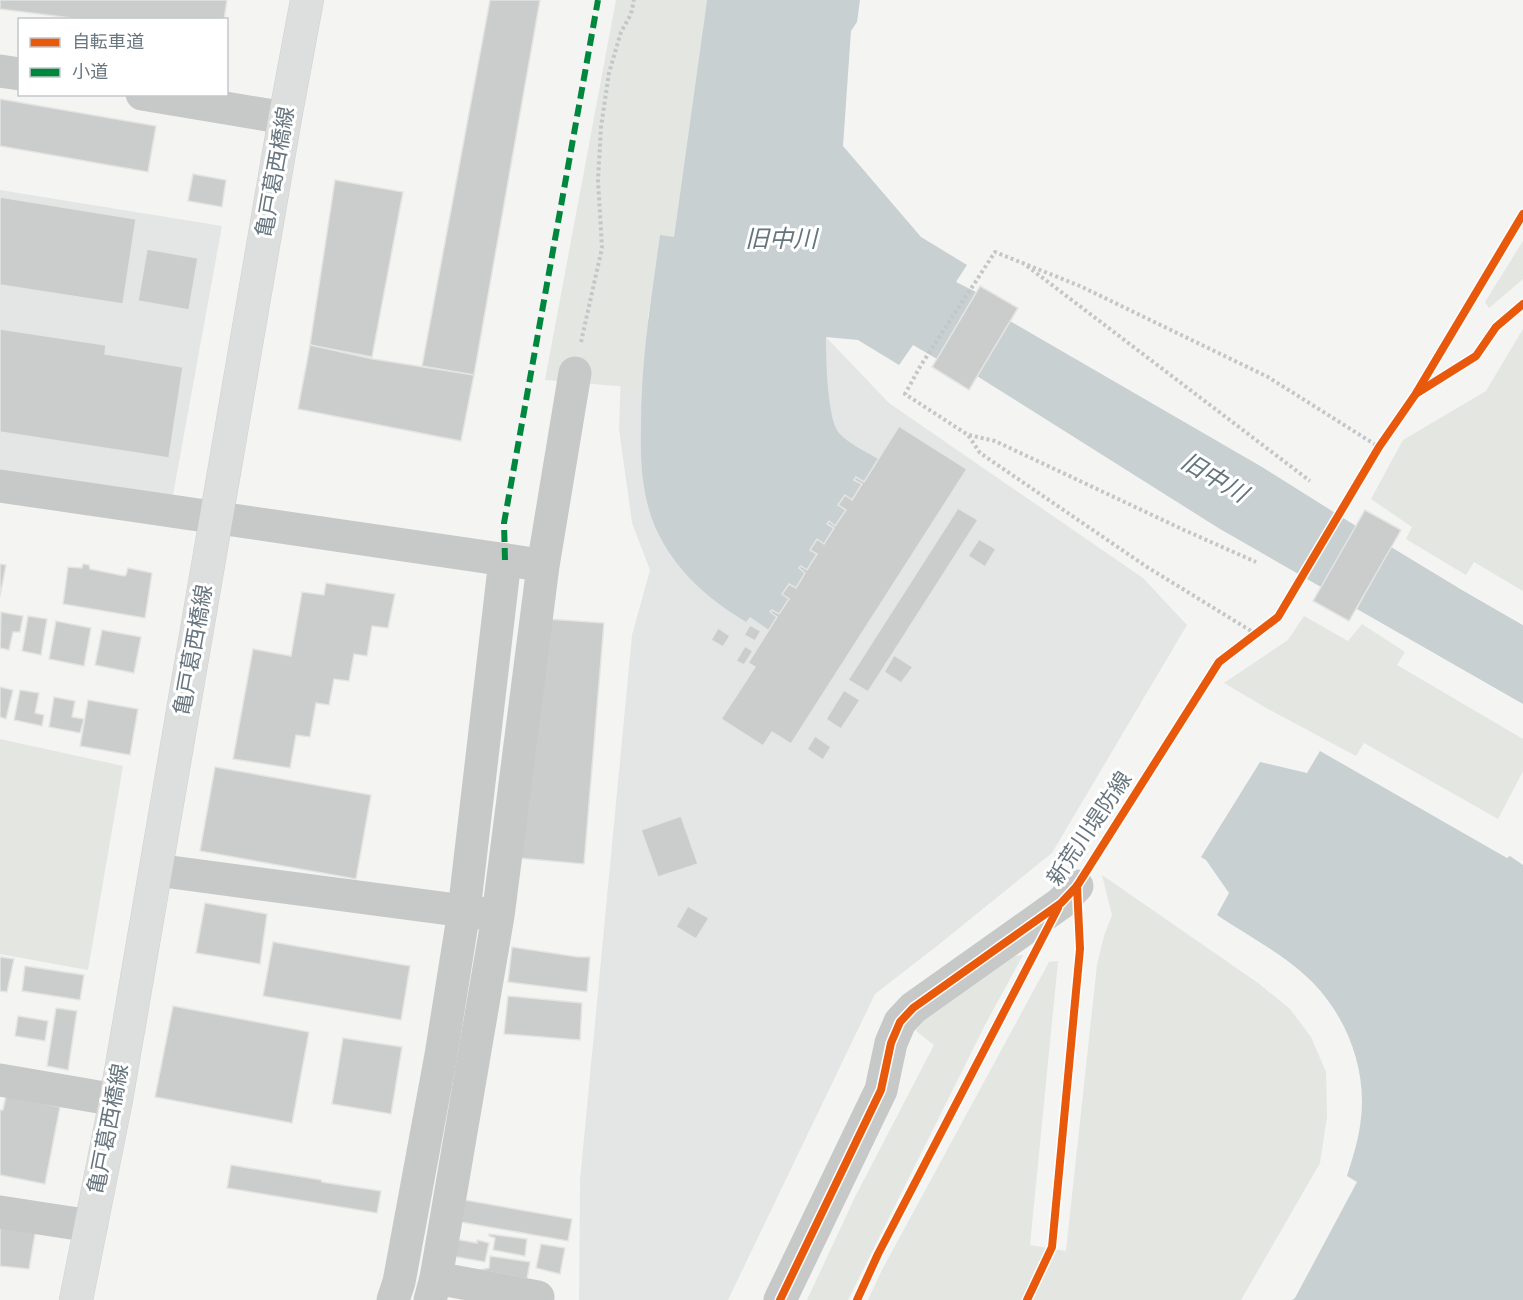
<svg xmlns="http://www.w3.org/2000/svg" width="1523" height="1300" viewBox="0 0 1523 1300" font-family="'Sofia Sans Condensed','Noto Sans JP',sans-serif">
  <style>
    .built { fill: #e4e6e6 }
    .green { fill: #e3e6e1 }
    .water { fill: #c8d0d1 }
    .pier { fill: #f4f4f3 }
    .building { fill: #cbcccc; stroke: #e4e4e3; stroke-width: 1.5 }
    .lines { fill: none; stroke-linecap: round; stroke-linejoin: round }
    .major-casing { stroke: #d0d1d1; stroke-width: 34 }
    .path { stroke: #c5c6c7; stroke-width: 4; stroke-dasharray: 3 3; stroke-linecap: butt }
    .minor { stroke: #c7c9c9; stroke-width: 33 }
    .major { stroke: #dddede; stroke-width: 33 }
    .quiet { stroke: #00873e; stroke-width: 6; stroke-dasharray: 12 6; stroke-linecap: butt }
    .cycleway-casing { stroke: #fff; stroke-width: 11 }
    .cycleway { stroke: #e8590c; stroke-width: 8 }
    .labels { text-anchor: middle; dominant-baseline: central; stroke-width: 6; stroke-linejoin: round; paint-order: stroke }
    .street-label { font-size: 22px; fill: #687680; stroke: #fff }
    .water-label { font-size: 24px; font-style: italic; fill: #64767c; stroke: #fff }
  </style>
  <rect width="100%" height="100%" fill="#f4f4f3"/>
  <g class="built">
    <polygon points="0,190 222,226 173,495 0,470"/>
    <polygon points="623,317 826,337 889,403 1143,578 1187,625 1052,853 937,946 875,994 728,1300 579,1300 580,1180 632,635 650,570 632,523 619,429"/>
  </g>
  <g class="green">
    <polygon points="616,0 707,0 674,237 660,236 647,324 641,388 545,380"/>
    <polygon points="1523,241 1523,279 1489,308 1485,302"/>
    <polygon points="1523,329 1523,591 1474,562 1466,575 1406,539 1412,527 1371,499 1403,440 1486,391"/>
    <polygon points="1304,616 1348,641 1362,624 1405,652 1397,665 1523,739 1523,771 1498,819 1364,743 1356,756 1268,709 1224,683 1288,640"/>
    <polygon points="0,739 123,766 88,970 0,954"/>
    <polygon points="1102,875 1258,983 1290,1009 1311,1037 1326,1072 1327,1117 1320,1163 1241,1300 868,1300 882,1270 1049,962 1058,961 1030,1245 1066,1251 1097,965 1104,936 1112,915"/>
    <polygon points="1023,955 985,1025 848,1300 807,1300 855,1197 934,1045 916,1031 924,1018 1005,957"/>
  </g>
  <g class="water">
    <path d="M707,0H860L857,22L851,31L843,146L921,237L967,265L956,282L976,292L937,359L913,345L899,365L858,340L826,337C826,357 827,419 839,433C849,444 865,451 878,459L864,482L857,477L855,480L862,484L852,500L845,496L839,505L846,510L835,526L829,522L827,524L834,528L824,544L817,540L811,550L817,554L807,570L801,566L799,568L805,573L796,588L789,584L782,594L789,599L779,614L772,610L770,611L777,617L769,630L750,617L746,622C710,600 680,575 660,537C642,503 640,463 641,426C641,361 651,299 660,235L674,237Z"/>
    <polygon points="1010,321 1262,467 1356,526 1321,587 1220,529 977,376"/>
    <polygon points="1391,547 1457,587 1523,625 1523,704 1357,609"/>
    <path d="M1320,751L1507,858L1510,856L1523,865V1300H1292L1295,1298L1357,1182L1347,1176C1353,1157 1359,1138 1361,1118C1367,1067 1345,1012 1307,977C1283,954 1245,934 1217,915L1229,893L1206,860L1201,857L1260,762L1307,773Z"/>
  </g>
  <polygon class="pier" points="1459,585 1523,622 1523,625 1457,587"/>
  <g class="building">
    <polygon points="0,0 227,0 224,20 87,20 0,9"/>
    <polygon points="490,0 540,0 474,375 422,366"/>
    <polygon points="0,99 156,126 148,172 0,146"/>
    <polygon points="193,174 226,180 222,207 188,201"/>
    <polygon points="335,180 403,192 372,357 310,345"/>
    <polygon points="0,197 136,219 123,304 0,285"/>
    <polygon points="147,249 198,258 189,310 138,301"/>
    <polygon points="980,286 1018,308 969,390 932,367"/>
    <polygon points="0,329 106,345 105,354 183,367 169,458 0,432"/>
    <polygon points="310,345 373,359 474,375 461,441 298,409"/>
    <polygon points="899,426 967,469 791,744 772,732 763,746 721,719 755,667 748,663 777,617 770,612 772,610 779,614 789,599 782,594 789,584 796,588 805,573 799,568 801,566 807,570 817,554 810,550 817,539 824,544 834,528 827,524 829,521 835,526 846,510 838,505 845,495 852,500 862,484 854,480 856,477 864,482"/>
    <polygon points="958,508 978,520 868,692 848,680"/>
    <polygon points="1365,510 1401,530 1349,621 1313,601"/>
    <polygon points="979,539 996,549 985,567 968,556"/>
    <polygon points="0,564 6,565 0,596"/>
    <polygon points="83,564 89,565 90,569 124,576 126,575 128,568 152,573 145,618 63,604 68,567 82,568"/>
    <polygon points="326,583 395,594 388,628 372,626 367,656 354,654 349,681 334,679 329,705 316,703 310,737 296,735 290,768 233,759 253,649 291,656 302,592 324,595"/>
    <polygon points="1,612 23,616 20,632 13,632 9,650 0,648"/>
    <polygon points="28,616 47,619 41,655 22,651"/>
    <polygon points="547,619 604,623 584,864 518,858"/>
    <polygon points="56,621 91,628 84,666 49,659"/>
    <polygon points="750,625 761,631 755,641 744,635"/>
    <polygon points="718,628 730,636 723,647 711,640"/>
    <polygon points="102,630 141,637 134,673 95,665"/>
    <polygon points="745,646 753,651 744,665 736,661"/>
    <polygon points="894,655 913,667 901,683 884,672"/>
    <polygon points="0,687 13,690 6,719 0,717"/>
    <polygon points="20,690 39,693 35,713 44,715 42,726 14,720"/>
    <polygon points="844,690 860,700 841,729 826,719"/>
    <polygon points="54,697 75,701 72,717 84,719 80,733 49,727"/>
    <polygon points="88,700 138,709 130,755 80,746"/>
    <polygon points="815,736 831,747 823,760 807,749"/>
    <polygon points="215,767 371,795 356,879 200,851"/>
    <polygon points="681,816 698,864 658,877 641,830"/>
    <polygon points="205,903 267,914 260,964 196,953"/>
    <polygon points="688,906 709,918 696,939 676,927"/>
    <polygon points="273,942 410,966 401,1020 263,996"/>
    <polygon points="512,947 578,957 590,957 587,992 508,982"/>
    <polygon points="0,957 14,959 7,992 0,991"/>
    <polygon points="25,966 84,975 80,1000 22,991"/>
    <polygon points="508,996 582,1003 580,1040 504,1034"/>
    <polygon points="173,1006 309,1032 292,1123 155,1097"/>
    <polygon points="56,1008 77,1011 68,1070 47,1066"/>
    <polygon points="18,1016 48,1021 45,1041 15,1036"/>
    <polygon points="343,1038 402,1047 391,1114 332,1104"/>
    <polygon points="6,1095 60,1107 45,1184 0,1175 0,1110 3,1110"/>
    <polygon points="231,1165 321,1180 322,1182 381,1191 377,1213 227,1188"/>
    <polygon points="459,1199 572,1219 568,1241 455,1221"/>
    <polygon points="0,1220 36,1228 29,1269 0,1266"/>
    <polygon points="489,1234 527,1239 525,1256 493,1250 495,1238 489,1236"/>
    <polygon points="455,1239 477,1243 477,1240 489,1243 485,1262 451,1256"/>
    <polygon points="541,1244 565,1248 560,1274 536,1268"/>
    <polygon points="490,1256 530,1262 527,1279 479,1270 489,1268"/>
  </g>
  <g class="lines">
    <defs>
      <polyline id="major" points="76,1300 116,1100 285,118 307,0"/>
    </defs>
    <use href="#major" class="major-casing"/>
    <g class="path">
      <polyline points="1027,266 1310,481"/>
      <polyline points="581,342 602,248 598,180 601,127 609,73 621,32 631,14 634,0"/>
      <polyline points="969,435 995,441 1184,530 1256,562"/>
      <polyline points="1256,634 1147,567 980,453 968,435 905,394 921,365 995,252 1080,286 1268,377 1379,447"/>
    </g>
    <g class="minor">
      <polyline points="0,71 20,74"/>
      <polyline points="142,94 285,118"/>
      <polyline points="0,486 527,563"/>
      <polyline points="156,870 487,914"/>
      <polyline points="0,1080 116,1100"/>
      <polyline points="0,1212 91,1226"/>
      <polyline points="436,1278 538,1297 537,1300"/>
      <polyline points="393,1300 399,1282 441,1055 464,911 505,560"/>
      <polyline points="430,1300 436,1278 498,916 543,566 575,373"/>
      <polyline points="780,1300 881,1090 891,1043 900,1022 913,1008 1061,903 1077,886"/>
    </g>
    <use href="#major" class="major"/>
    <polyline class="quiet" points="505,560 504,523 598,0"/>
    <defs>
      <g id="cycleway">
        <polyline points="1417,393 1476,356 1496,327 1523,304"/>
        <polyline points="780,1300 881,1090 891,1043 900,1022 913,1008 1061,903 1077,886 1219,662 1278,617 1379,447 1415,395 1523,214"/>
        <polyline points="857,1300 878,1254 1058,908"/>
        <polyline points="1027,1300 1052,1247 1080,949 1077,886"/>
      </g>
    </defs>
    <use href="#cycleway" class="cycleway-casing"/>
    <use href="#cycleway" class="cycleway"/>
  </g>
  <g class="labels">
    <g class="street-label">
      <text transform="translate(276 172) rotate(-80)">亀戸葛西橋線</text>
      <text transform="translate(194 650) rotate(-80)">亀戸葛西橋線</text>
      <text transform="translate(1090 829) rotate(-56)">新荒川堤防線</text>
      <text transform="translate(109 1129) rotate(-79)">亀戸葛西橋線</text>
    </g>
    <g class="water-label">
      <text x="781" y="239">旧中川</text>
      <text transform="translate(1214 478) rotate(31)">旧中川</text>
    </g>
  </g>
  <rect x="18" y="18" width="210" height="78" fill="#ffffff" stroke="#c3c8cc" stroke-width="1.5"/>
  <rect x="30" y="38" width="30" height="9" fill="#e8590c" stroke="#c3c8cc" stroke-width="1.5"/>
  <text x="72" y="48" font-size="18" fill="#687680">自転車道</text>
  <rect x="30" y="68" width="30" height="9" fill="#00873e" stroke="#c3c8cc" stroke-width="1.5"/>
  <text x="72" y="78" font-size="18" fill="#687680">小道</text>
</svg>
